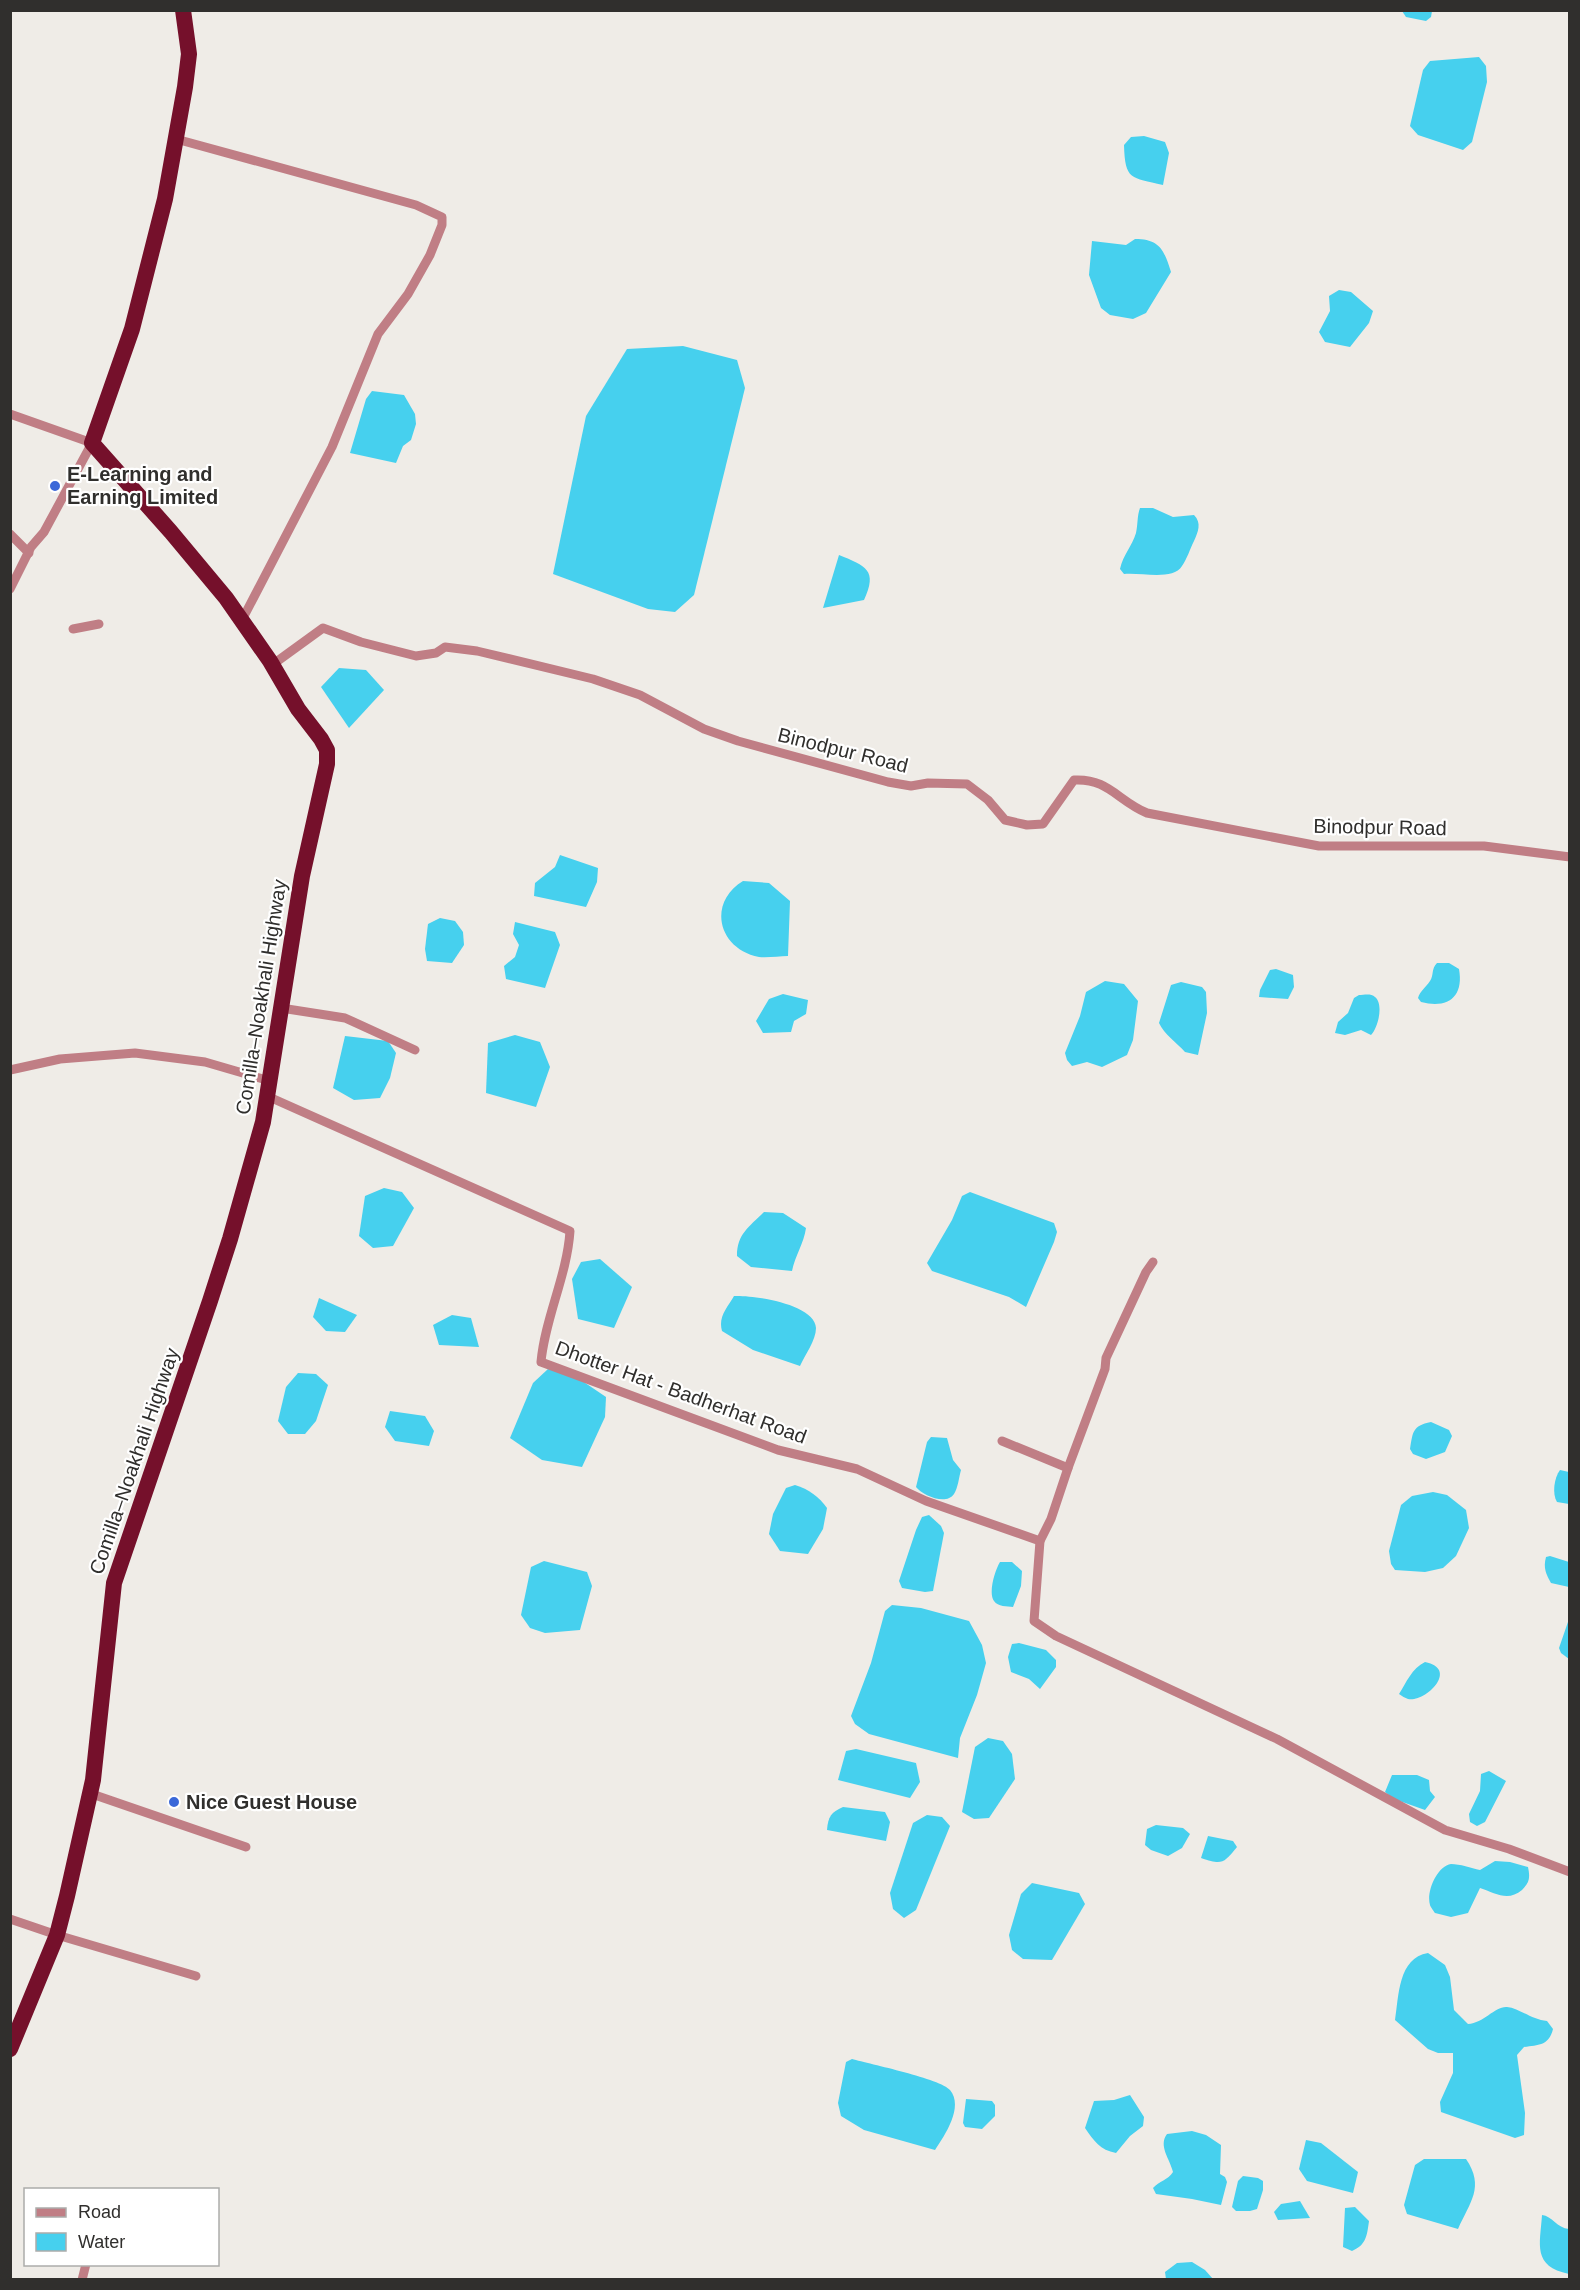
<svg xmlns="http://www.w3.org/2000/svg" width="1580" height="2290" viewBox="0 0 1580 2290" font-family="Arial,sans-serif">
  <style>
    .water { fill: #46d0ee }
    .lines { fill: none; stroke-linecap: round; stroke-linejoin: round }
    .minor { stroke: #c07e85; stroke-width: 9 }
    .trunk { stroke: #75102b; stroke-width: 16 }
    .poi-dot { fill: #3b68d8; stroke: #fff; stroke-width: 2 }
    .labels { text-anchor: middle; dominant-baseline: central; stroke-width: 4.5; stroke-linejoin: round; paint-order: stroke }
    .poi-label { font-size: 20px; font-weight: bold; fill: #302f2d; stroke: #fff; text-anchor: start }
    .street-label { font-size: 20px; fill: #302f2d; stroke: #fff }
  </style>
  <rect width="100%" height="100%" fill="#efece7"/>
  <g class="water">
    <polygon points="1402,11 1432,11 1431,17 1426,21 1406,17"/>
    <polygon points="1479,57 1486,66 1487,82 1472,142 1463,150 1418,135 1410,126 1423,70 1430,61"/>
    <path d="M1144,136L1165,142L1169,153L1163,185C1131,177 1125,181 1124,145L1131,137Z"/>
    <path d="M1135,239C1160,239 1164,250 1171,272L1146,313L1133,319L1110,315L1101,308L1089,275L1092,241L1126,245Z"/>
    <polygon points="1339,290 1351,292 1373,311 1369,323 1350,347 1325,342 1319,332 1330,311 1329,296"/>
    <polygon points="683,346 737,360 745,388 694,595 675,612 648,609 553,574 586,416 627,349"/>
    <polygon points="372,391 404,395 415,414 416,424 411,440 403,446 396,463 350,453 366,399"/>
    <path d="M1140,508H1153L1173,517L1194,515C1202,523 1198,532 1194,541C1190,549 1187,559 1182,566C1173,581 1140,572 1124,574L1120,569C1123,555 1132,546 1136,533C1138,524 1137,516 1140,508Z"/>
    <path d="M839,555C866,566 878,570 864,600L823,608Z"/>
    <polygon points="339,668 366,670 384,690 349,728 321,687"/>
    <polygon points="560,855 598,868 597,882 586,907 534,896 535,883 555,867"/>
    <path d="M743,881L769,883L790,901L788,956C779,956 768,958 759,957C718,949 707,903 743,881Z"/>
    <polygon points="440,918 455,921 463,932 464,945 452,963 427,961 425,949 428,924"/>
    <polygon points="515,922 555,932 560,945 545,988 506,979 504,966 515,957 519,945 513,934"/>
    <path d="M1437,963H1449L1459,969C1464,997 1448,1009 1421,1002L1418,998C1420,991 1426,987 1430,981C1434,975 1431,969 1437,963Z"/>
    <polygon points="1276,969 1293,975 1294,987 1288,999 1259,997 1260,990 1270,970"/>
    <polygon points="1105,981 1124,984 1138,1001 1133,1040 1127,1055 1102,1067 1087,1062 1072,1066 1067,1060 1065,1053 1080,1016 1086,992"/>
    <path d="M1181,982L1202,987L1206,992L1207,1013L1198,1055L1185,1052C1177,1043 1164,1034 1159,1023L1171,985Z"/>
    <polygon points="783,994 808,1000 806,1014 794,1021 791,1032 763,1033 756,1021 769,999"/>
    <path d="M1359,995C1364,995 1371,993 1375,997C1384,1004 1378,1028 1371,1035L1361,1030L1345,1035L1335,1033L1338,1022L1348,1013L1354,998Z"/>
    <polygon points="515,1035 540,1042 550,1067 536,1107 486,1093 488,1043"/>
    <polygon points="345,1036 388,1041 396,1053 390,1078 380,1098 354,1100 333,1088"/>
    <polygon points="384,1188 402,1192 414,1208 393,1246 373,1248 359,1236 365,1196"/>
    <polygon points="970,1192 1054,1223 1057,1232 1054,1242 1026,1307 1009,1297 932,1271 927,1263 952,1220 962,1196"/>
    <path d="M764,1212L783,1213L806,1228C804,1243 795,1256 792,1271L751,1267L737,1256C737,1234 749,1227 764,1212Z"/>
    <polygon points="600,1259 632,1287 614,1328 578,1319 572,1279 581,1262"/>
    <path d="M734,1296C753,1295 815,1304 816,1328C816,1340 805,1355 800,1366L753,1350L722,1331C718,1317 727,1308 734,1296Z"/>
    <polygon points="319,1298 357,1315 345,1332 326,1331 313,1317"/>
    <polygon points="452,1315 471,1318 479,1347 439,1345 433,1325"/>
    <polygon points="548,1369 569,1372 606,1397 605,1417 582,1467 542,1460 510,1438 533,1383"/>
    <polygon points="298,1373 316,1374 328,1385 316,1421 305,1434 288,1434 278,1421 286,1387"/>
    <polygon points="390,1411 425,1416 434,1431 429,1446 395,1441 385,1427"/>
    <path d="M1431,1422L1449,1430L1452,1436L1445,1452L1426,1459L1413,1454L1410,1449C1413,1432 1412,1426 1431,1422Z"/>
    <path d="M931,1437L947,1438L953,1460L961,1470C959,1477 958,1488 954,1494C946,1506 922,1495 916,1487L927,1442Z"/>
    <path d="M1560,1470L1569,1472V1504L1557,1502C1552,1494 1554,1478 1560,1470Z"/>
    <path d="M795,1485C809,1489 819,1497 827,1508L823,1529L808,1554L780,1551L769,1534L773,1514L786,1488Z"/>
    <polygon points="1433,1492 1447,1495 1466,1510 1469,1528 1456,1556 1443,1568 1425,1572 1395,1570 1391,1564 1389,1551 1401,1505 1412,1496"/>
    <polygon points="929,1515 941,1526 944,1533 933,1591 925,1592 902,1588 899,1581 916,1530 922,1517"/>
    <path d="M1550,1556L1569,1562V1587L1551,1583C1546,1574 1543,1568 1546,1557Z"/>
    <polygon points="544,1561 587,1572 592,1586 580,1630 545,1633 530,1628 521,1615 531,1567"/>
    <path d="M1000,1562H1012L1022,1571L1021,1586L1013,1607C1007,1606 998,1607 994,1601C988,1593 995,1570 1000,1562Z"/>
    <polygon points="892,1605 921,1608 969,1621 982,1645 986,1663 977,1695 960,1738 958,1758 869,1734 855,1724 851,1716 871,1663 885,1611"/>
    <polygon points="1569,1619 1569,1659 1561,1653 1559,1648"/>
    <polygon points="1019,1643 1046,1650 1056,1660 1056,1667 1040,1689 1029,1679 1011,1672 1008,1657 1012,1644"/>
    <path d="M1425,1662C1460,1669 1425,1703 1408,1699C1405,1698 1402,1696 1399,1694C1406,1683 1412,1668 1425,1662Z"/>
    <polygon points="988,1738 1003,1741 1012,1754 1015,1779 989,1818 974,1819 962,1812 975,1747"/>
    <polygon points="856,1749 916,1763 920,1782 910,1798 838,1780 846,1751"/>
    <polygon points="1489,1771 1506,1781 1485,1822 1477,1826 1470,1822 1469,1814 1480,1791 1481,1774"/>
    <polygon points="1392,1775 1417,1775 1429,1780 1430,1791 1435,1797 1425,1810 1394,1799 1385,1792"/>
    <path d="M843,1807L885,1812L890,1822L886,1841L827,1830C828,1817 831,1812 843,1807Z"/>
    <polygon points="927,1815 942,1817 950,1826 916,1910 904,1918 893,1909 890,1893 913,1823"/>
    <polygon points="1156,1825 1183,1828 1190,1834 1182,1848 1168,1856 1151,1850 1145,1845 1147,1829"/>
    <path d="M1208,1836L1233,1841L1237,1847C1223,1864 1222,1865 1201,1858Z"/>
    <path d="M1495,1861L1510,1862L1528,1867C1530,1877 1530,1882 1522,1890C1508,1902 1495,1893 1480,1888L1468,1913L1451,1917L1435,1913C1435,1913 1430,1906 1430,1905C1426,1892 1437,1866 1451,1864C1460,1864 1471,1868 1480,1870Z"/>
    <polygon points="1032,1883 1079,1893 1085,1904 1052,1960 1023,1959 1012,1950 1009,1935 1021,1894"/>
    <path d="M1428,1953L1445,1965L1450,1977L1454,2010L1468,2024C1484,2023 1495,2006 1507,2007C1519,2008 1532,2020 1547,2021L1553,2029C1549,2045 1540,2045 1524,2047L1517,2055L1525,2113L1524,2135L1515,2138L1441,2112L1440,2102L1453,2073V2053H1438L1428,2049L1395,2020C1399,1996 1398,1958 1428,1953Z"/>
    <path d="M852,2059C870,2064 941,2079 950,2090C964,2107 945,2135 935,2150L864,2130L841,2116L838,2103L846,2062Z"/>
    <path d="M1130,2095L1144,2117L1143,2126L1130,2136L1116,2153C1100,2150 1094,2141 1085,2128L1094,2101L1114,2100Z"/>
    <polygon points="966,2099 992,2101 995,2105 995,2116 982,2129 965,2127 963,2123"/>
    <path d="M1192,2131L1206,2135L1221,2145L1220,2174L1225,2177L1227,2182L1221,2205L1192,2199L1156,2194L1153,2188C1159,2181 1168,2180 1173,2172C1170,2159 1158,2146 1167,2134Z"/>
    <polygon points="1306,2140 1321,2143 1358,2172 1353,2193 1307,2181 1299,2169"/>
    <path d="M1424,2159H1466C1485,2187 1470,2202 1458,2229L1407,2214L1404,2205L1415,2165Z"/>
    <polygon points="1243,2176 1258,2178 1263,2181 1263,2190 1257,2209 1250,2211 1236,2211 1232,2207 1238,2181"/>
    <polygon points="1300,2201 1310,2218 1278,2220 1274,2212 1281,2204"/>
    <path d="M1355,2207L1369,2221C1367,2236 1366,2245 1352,2251L1343,2247L1345,2208Z"/>
    <path d="M1542,2215C1552,2216 1557,2228 1569,2229V2274C1532,2266 1540,2245 1542,2215Z"/>
    <polygon points="1192,2262 1205,2270 1213,2279 1166,2279 1165,2272 1177,2263"/>
  </g>
  <g class="lines">
    <g class="minor">
      <polyline points="176,139 416,205 442,217 442,225 430,255 408,294 378,334 332,447 242,620"/>
      <polyline points="10,414 92,443 44,532 31,547 10,589"/>
      <polyline points="10,534 29,553"/>
      <polyline points="73,629 99,624"/>
      <path d="M272,665L323,628L361,642L416,656L436,653L445,647L477,651L593,679L640,695L704,729L738,741L888,782L911,786L928,783L967,784L988,800L1005,820L1027,825L1043,824L1074,780C1108,778 1118,801 1147,813L1319,846H1484L1570,857"/>
      <polyline points="281,1008 345,1018 415,1050"/>
      <polyline points="10,1070 60,1059 135,1053 205,1062 270,1081"/>
      <path d="M267,1096L570,1231C567,1276 545,1318 541,1362L778,1450L857,1469L926,1501L1040,1541"/>
      <polyline points="1153,1262 1146,1272 1106,1358 1105,1369 1068,1468 1051,1519 1040,1541 1034,1621 1056,1636 1277,1739 1445,1830 1509,1849 1570,1872"/>
      <polyline points="1002,1441 1068,1468"/>
      <polyline points="89,1793 246,1847"/>
      <polyline points="10,1919 57,1935 196,1976"/>
      <polyline points="82,2280 86,2264"/>
    </g>
    <polyline class="trunk" points="10,2049 57,1935 67,1896 93,1780 114,1583 210,1301 230,1239 263,1122 302,876 327,764 327,750 321,739 298,709 270,661 226,598 171,532 92,443 132,329 165,199 185,87 189,54 183,10"/>
  </g>
  <g class="poi-dot">
    <circle cx="55" cy="486" r="6"/>
    <circle cx="174" cy="1802" r="6"/>
  </g>
  <g class="labels">
    <g class="poi-label">
      <text x="67" y="474">E-Learning and<tspan x="67" dy="23">Earning Limited</tspan></text>
      <text x="186" y="1802">Nice Guest House</text>
    </g>
    <g class="street-label">
      <text transform="translate(843 750) rotate(14)">Binodpur Road</text>
      <text transform="translate(1380 827) rotate(1)">Binodpur Road</text>
      <text transform="translate(261 997) rotate(-81)">Comilla–Noakhali Highway</text>
      <text transform="translate(681 1392) rotate(20)">Dhotter Hat - Badherhat Road</text>
      <text transform="translate(134 1461) rotate(-71)">Comilla–Noakhali Highway</text>
    </g>
  </g>
  <rect width="1580" height="2290" fill="none" stroke="#302f2d" stroke-width="24"/>
  <rect x="24" y="2188" width="195" height="78" fill="#ffffff" stroke="#acacab" stroke-width="1.5"/>
  <rect x="36" y="2208" width="30" height="9" fill="#c07e85" stroke="#acacab" stroke-width="1.5"/>
  <text x="78" y="2218" font-size="18" fill="#302f2d">Road</text>
  <rect x="36" y="2233" width="30" height="18" fill="#46d0ee" stroke="#acacab" stroke-width="1.5"/>
  <text x="78" y="2248" font-size="18" fill="#302f2d">Water</text>
</svg>
